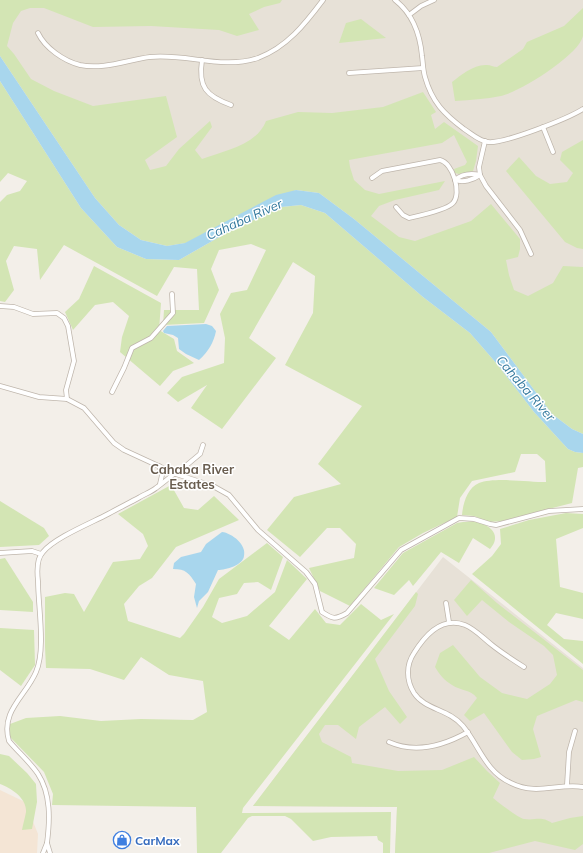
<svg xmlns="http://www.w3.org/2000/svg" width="583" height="853" viewBox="0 0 583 853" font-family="Mulish,sans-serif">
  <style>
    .residential { fill: #e7e1d7 }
    .commercial { fill: #f4e5d5 }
    .green { fill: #d3e5b4 }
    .water { fill: #a8d6ed }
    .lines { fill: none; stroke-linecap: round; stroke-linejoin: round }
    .minor-casing { stroke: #bfb6ac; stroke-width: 5.5 }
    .minor { stroke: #fff; stroke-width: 4 }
    .labels { text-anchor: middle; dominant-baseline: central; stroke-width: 3; stroke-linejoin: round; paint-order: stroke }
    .shop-label { font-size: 12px; font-weight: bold; fill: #366cbe; stroke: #fff; text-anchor: start }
    .water-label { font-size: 13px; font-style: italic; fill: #32789d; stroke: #fff }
    .neighbourhood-label { font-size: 13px; font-weight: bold; fill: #695d4f; stroke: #fff }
  </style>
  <rect width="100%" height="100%" fill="#f3efe9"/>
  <g class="residential">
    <polygon points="0,0 583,0 583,301 513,314 303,176 175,244 0,53"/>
    <polygon points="443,557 583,668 583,853 395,853 397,807 253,806"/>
  </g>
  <polygon class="commercial" points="0,790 25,802 38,834 37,853 0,853"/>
  <g class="green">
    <path d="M0,0H282L280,3L264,7L249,14L259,30L237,36L219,30L151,26L93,27L44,8H30L21,11L13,23L7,46L14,54L31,79L54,91L93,106L166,96L177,137L145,160L150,170L166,166L179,149L210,121L212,127L195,150L202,159C224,151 257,145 266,121L298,112L332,113L383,107L423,92L436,112L431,115L435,129L444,122L478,146L476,161L473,171L459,174L455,173L454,169L465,165L467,162L454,135L442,143L349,160L350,167L354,180L365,190L379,194L445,181L439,190L395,200L379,206L371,216L399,237L415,241L471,221L491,204L520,239V249L518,257L506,260L509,275L514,290L528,296L553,283L563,266L583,267V434L572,429L552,414L491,332L354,219L319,193L296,190L186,243L167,246L141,240L119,225L95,198L0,56Z"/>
    <path d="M583,8C583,17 583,27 583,36C579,55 520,92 501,96C486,99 470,100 455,101L452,82C461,75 474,64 487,65C490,65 494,67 497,67L523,49L527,42L564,26Z"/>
    <polygon points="361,19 386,38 339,43 346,23"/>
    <path d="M0,81L81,208L117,247L146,259L179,260L228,232L281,207L301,205L325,213L423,297L470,333L497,364L534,412L568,449L575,452L583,453V467L578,468L572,503L502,521L489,522L474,516L462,515C463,504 467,488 479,483C494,477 529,482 546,482L545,461L537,454H521L515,472L472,481L460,498L457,517L423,533L399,547L350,606L320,591L309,568L354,558L356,544L340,528H327L300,557L267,530L294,497L341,484L318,464L362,406L285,365L313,313L315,276L293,262L249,338L276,358L222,429L191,408L207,385L178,402L167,393L182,377L224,363L225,338L220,314L231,293L247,290L266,250L251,244L219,250L211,269L219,290L204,323L163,325L164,310H199L197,269L174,267L157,296L64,245L40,280L37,249L14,246L6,261L14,290L5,302L0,301V202L7,195L20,191L27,181L8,173L0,182Z"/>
    <polygon points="583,140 583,249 577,248 565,242 506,171 519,157 536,176 550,184 567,182 573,173 560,160 562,152"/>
    <polygon points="94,266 161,303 159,330 174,339 177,351 194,363 173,371 160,386 120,352 122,337 129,316 113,302 95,305 73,330 65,312 79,299"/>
    <polygon points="171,485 184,508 198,510 214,496 239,520 176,547 152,578 139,586 124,604 128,621 180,638 184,634 203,607 219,579 267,543 283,557 271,590 258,582 244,583 237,594 219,598 212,617 222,623 247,616 275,592 287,560 307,579 269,626 289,640 315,609 326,623 340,625 361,604 381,620 394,614 243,808 242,813 391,812 390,853 383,853 383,843 378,840 377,836 331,837 313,841 291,819 285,816 252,816 248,818 221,853 197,853 196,807 52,805 53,794 44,772 7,734 10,724 26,718 60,716 101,721 141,719 193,720 207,712 203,681 169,675 141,657 124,680 90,669 46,668 45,647 45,597 65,593 74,594 84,612 113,562 140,559 148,546 143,534 118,514"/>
    <polygon points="0,501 44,528 49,536 39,545 0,547"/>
    <polygon points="566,513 583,514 583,528 556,539 560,587 583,593 583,619 556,613 547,625 564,639 583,641 583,664 472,574 492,556 501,544 500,529 529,520"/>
    <path d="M463,522C467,522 472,521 477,522C491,525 502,536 490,549L473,538L459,563L441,552L413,586L409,580L394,595L374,588L403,553L457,523Z"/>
    <polygon points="5,558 33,602 33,612 0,610 0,559"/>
    <path d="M471,580L497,603L583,670V702L576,700L537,716L533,729L541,757L534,759L522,760L512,752L484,713L470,721L464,715L477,698C470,689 461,691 452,685C445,681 439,674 435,667L440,653L453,645L480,677L502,693L527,699L550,684L557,675L553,655L544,646L509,622L482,600L467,616L454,600Z"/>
    <path d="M416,592L418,594L415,606L375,659L389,691L407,717L400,724L385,707L359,727L356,739L338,725H325L319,734L322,742L351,757L352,763L398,771L442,770L474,757L487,771L500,783L493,798C499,803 519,818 524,819C536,821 540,815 552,823L570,818L583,816V844L575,850L535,841L489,853H395L397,807L253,806Z"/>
    <polygon points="0,628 34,630 35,665 21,686 0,670"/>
    <path d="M0,754L9,756L27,773L36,784L37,802L32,829L22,830C23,824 25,818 26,812C27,798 11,788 0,784Z"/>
  </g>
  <g class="water">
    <polygon points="0,56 95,198 119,225 141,240 167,246 185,243 276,195 296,190 319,193 354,219 491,332 552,414 572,429 583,434 583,453 575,452 568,449 534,412 497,364 470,333 423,297 325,213 301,205 281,207 228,232 179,260 146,259 117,247 81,208 0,81"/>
    <path d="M206,324L212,326L216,331C214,342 208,352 199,360L186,354L179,349L178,338L173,335L164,333L163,331L167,326Z"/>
    <path d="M222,532C232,533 247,545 244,556C243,565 226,570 218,570L208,592L199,601L197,608L194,597L196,584C189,573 186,569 173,569L174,563L181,557L201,552L206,544Z"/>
  </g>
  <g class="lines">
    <defs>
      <g id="minor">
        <path d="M395,0C413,14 420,34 422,56C423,63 423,70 425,77C432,102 444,114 464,129C472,134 479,141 488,142C504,144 569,118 583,109"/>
        <polyline points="409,15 421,6 434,0"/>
        <path d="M38,33C45,48 64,61 80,65C103,70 127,60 150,57C186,53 222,70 258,58C287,47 305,24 323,0"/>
        <path d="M202,60C198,87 206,96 231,105"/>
        <polyline points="349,73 423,68"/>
        <polyline points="543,127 553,152"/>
        <polyline points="485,141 479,167 480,175 486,186 520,230 531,254"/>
        <path d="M372,178L382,171L440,160C453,163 462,193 453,203C447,210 418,216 409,218L403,215L396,207"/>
        <path d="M455,180C463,183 473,180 480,175"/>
        <path d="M455,180C462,174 471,173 480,175"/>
        <polyline points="0,306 14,307 33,314 57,313 64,318 68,326 74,361 66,390 67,399"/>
        <path d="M0,386L39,397L67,399L84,408L114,443L124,450L176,474L213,486L229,495L258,530L306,572L315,584L322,612C333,619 335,620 347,613L401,550L459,518L474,519L490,524L496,525L549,511L583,509"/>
        <polyline points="112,392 124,368 132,348 151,338 173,313 172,294"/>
        <polyline points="159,466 162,475 160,484"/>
        <polyline points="176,474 200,454 203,445"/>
        <polyline points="0,553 32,551 41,554"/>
        <polyline points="446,603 449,622"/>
        <path d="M524,667C513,660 502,653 492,645C483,638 475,629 465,625C442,616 425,635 414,653C406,665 406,680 414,693C425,710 449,709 463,726C480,747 485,771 511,783C537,796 557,783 583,787"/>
        <path d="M389,742C416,754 443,746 468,732"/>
        <polyline points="567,785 569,752 575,731"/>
        <path d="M47,843C50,820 51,794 38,774C30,762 18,752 9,741C0,711 26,696 36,672C46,649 38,606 38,581C37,572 36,559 43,552C54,538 91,523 108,514C119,508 129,503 140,497C145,494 151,492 156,488C163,483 169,478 175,473"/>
        <polyline points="43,853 47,843 50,853"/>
      </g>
    </defs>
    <use href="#minor" class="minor-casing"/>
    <use href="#minor" class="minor"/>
  </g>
  <defs>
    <symbol id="shop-ring" viewBox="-11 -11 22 22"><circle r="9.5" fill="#fff" stroke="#3f7fe0" stroke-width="1.5"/><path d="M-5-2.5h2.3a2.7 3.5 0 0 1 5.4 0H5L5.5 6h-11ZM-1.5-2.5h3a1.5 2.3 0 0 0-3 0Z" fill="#3f7fe0"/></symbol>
  </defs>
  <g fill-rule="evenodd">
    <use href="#shop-ring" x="112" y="830" width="20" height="20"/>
  </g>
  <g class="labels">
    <g class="shop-label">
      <text x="135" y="840">CarMax</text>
    </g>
    <g class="water-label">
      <text transform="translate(244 219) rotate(-24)">Cahaba River</text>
      <text transform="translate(526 388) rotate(49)">Cahaba River</text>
    </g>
    <g class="neighbourhood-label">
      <text x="192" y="469">Cahaba River<tspan x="192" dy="15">Estates</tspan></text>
    </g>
  </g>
</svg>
